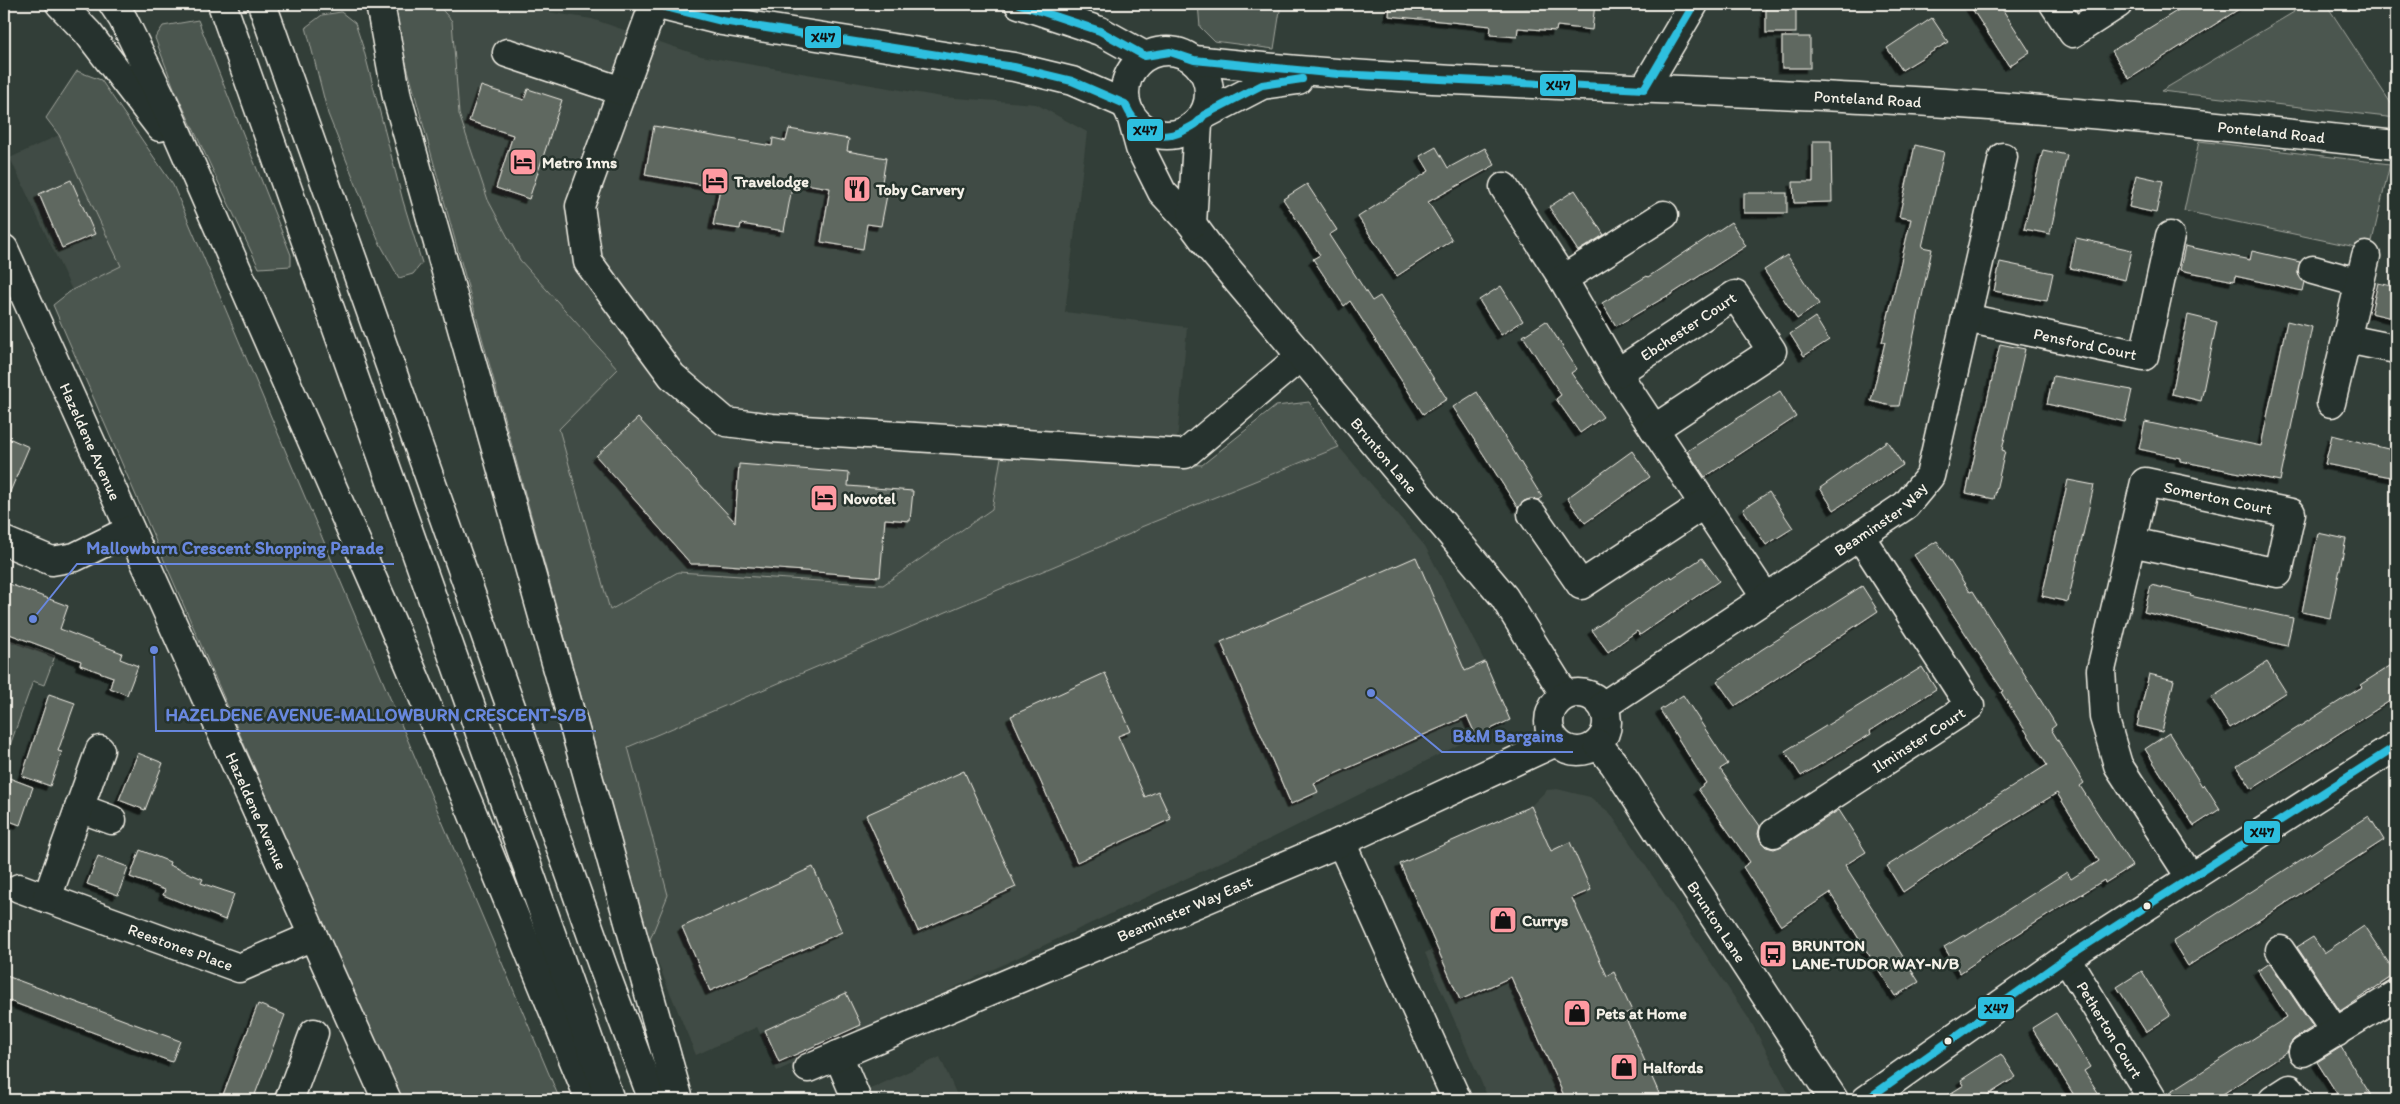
<svg xmlns="http://www.w3.org/2000/svg" width="2400" height="1104" viewBox="0 0 2400 1104" font-family="Itim,sans-serif">
  <style>
    .built { fill: #404b44 }
    .green { fill: #4c564f; stroke: #a0a49c }
    .building { fill: #5f6861; stroke: #f4f1e8; filter: url(#shadow) }
    .lines { fill: none; stroke-linecap: round; stroke-linejoin: round }
    .minor-casing { stroke: #f4f1e8; stroke-width: 31 }
    .major-casing { stroke: #f4f1e8; stroke-width: 31 }
    .highway-casing { stroke: #f4f1e8; stroke-width: 31 }
    .minor { stroke: #26332d; stroke-width: 28 }
    .major { stroke: #26332d; stroke-width: 28 }
    .highway { stroke: #26332d; stroke-width: 28 }
    .bus-1-casing { stroke: #26332d; stroke-width: 11 }
    .bus-1 { stroke: #2dbfdf; stroke-width: 8 }
    .bus-dot { fill: #f4f1e8; stroke: #26332d; stroke-width: 2 }
    .labels { text-anchor: middle; dominant-baseline: central; stroke-width: 5; stroke-linejoin: round; paint-order: stroke }
    .street-label { font-size: 16px; fill: #f4f1e8; stroke: #26332d }
    .poi-label { font-size: 16px; font-weight: bold; fill: #f4f1e8; stroke: #26332d; text-anchor: start }
    .leader { fill: none; stroke: #6887de; stroke-width: 2 }
    .callout-dot { fill: #6887de; stroke: #26332d; stroke-width: 2 }
    .callout-label { font-size: 18px; text-anchor: middle; font-weight: bold; fill: #6887de; stroke: #26332d; stroke-width: 5; stroke-linejoin: round; paint-order: stroke }
    .line-badge { stroke: #26332d; stroke-width: 2 }
    .pale-badge-label { font-size: 14px; text-anchor: middle; font-weight: bold; fill: #111 }
  </style>
  <defs>
    <filter id="shadow"><feDropShadow dx="-4.5" dy="4.5" stdDeviation="0" flood-color="#0009"/></filter>
  </defs>
  <rect width="100%" height="100%" fill="#323e38"/>
  <filter id="ink" filterUnits="userSpaceOnUse"><feTurbulence type="fractalNoise" baseFrequency=".02" numOctaves="2"/><feDisplacementMap in="SourceGraphic" scale="10" xChannelSelector="R" yChannelSelector="G"/><feConvolveMatrix kernelMatrix="1 2 1 2 8 2 1 2 1" color-interpolation-filters="sRGB"/></filter>
  <g filter="url(#ink)">
    <g class="built">
      <polygon points="437,4 497,4 592,19 701,56 942,97 1036,104 1087,132 1065,312 1187,327 1175,464 992,509 883,585 678,572 610,611 559,428 618,368 520,260 488,200 459,114 452,21"/>
      <polygon points="59,135 121,267 72,290 10,158"/>
      <polygon points="1339,447 1425,546 1485,662 1510,720 1476,736 1270,839 777,1071 757,1027 696,1055 649,942 668,895 628,747 1130,534 1141,527"/>
      <polygon points="1557,789 1590,797 1610,813 1751,1022 1792,1100 1489,1100 1425,953 1437,947 1400,864 1531,806 1547,790"/>
      <polygon points="940,1057 959,1100 846,1100"/>
    </g>
    <g class="green">
      <polygon points="407,4 437,4 452,21 459,114 488,200 520,260 618,369 559,429 610,610 678,572 883,585 992,509 1001,457 1202,465 1276,406 1309,402 1339,447 1141,527 1130,534 628,747 668,895 649,942 392,12"/>
      <polygon points="1198,4 1281,4 1274,49 1214,41 1200,27"/>
      <polygon points="2289,4 2326,4 2396,111 2396,118 2161,91 2294,12"/>
      <polygon points="341,12 355,23 363,47 403,201 422,263 413,274 399,278 378,240 328,114 306,27 322,15"/>
      <polygon points="198,20 291,255 291,266 259,268 174,88 155,38 163,26"/>
      <polygon points="77,71 101,80 173,185 560,1100 399,1100 53,305 72,290 121,266 59,135 46,118"/>
      <polygon points="2199,141 2390,164 2370,250 2184,211"/>
      <polygon points="4,638 55,656 44,685 33,681 4,762"/>
    </g>
    <g class="building">
      <polygon points="1390,4 1500,4 1528,7 1528,4 1595,4 1592,30 1557,26 1556,31 1518,28 1517,37 1490,35 1491,26 1389,16"/>
      <rect x="1766" y="4" width="30" height="29"/>
      <polygon points="1969,4 1999,4 2030,52 2009,66"/>
      <polygon points="2188,4 2247,4 2129,79 2112,51"/>
      <polygon points="1932,18 1948,42 1902,70 1887,48"/>
      <rect x="1782" y="37" width="28" height="31"/>
      <polygon points="481,86 524,100 528,89 562,100 529,199 496,188 513,135 469,121"/>
      <polygon points="654,126 772,146 773,138 786,141 789,129 849,139 847,151 886,158 881,188 888,190 881,226 867,224 863,249 821,242 830,188 793,182 784,231 741,224 740,229 713,225 720,188 645,175"/>
      <polygon points="1813,141 1831,141 1832,202 1794,203 1793,182 1813,182"/>
      <polygon points="1915,145 1944,152 1922,247 1932,249 1899,406 1891,406 1871,401 1885,342 1882,342 1911,219 1899,217"/>
      <polygon points="1436,147 1448,168 1485,148 1495,165 1428,202 1452,240 1397,276 1358,217 1429,171 1420,156"/>
      <polygon points="2043,150 2067,155 2050,234 2024,229"/>
      <polygon points="2136,175 2163,181 2156,213 2129,207"/>
      <polygon points="71,180 95,234 62,248 39,194"/>
      <polygon points="1307,184 1337,230 1329,235 1372,301 1380,296 1447,399 1423,414 1350,301 1344,306 1313,259 1320,255 1283,199"/>
      <polygon points="1575,190 1604,235 1578,251 1549,207"/>
      <rect x="1744" y="193" width="43" height="20"/>
      <polygon points="1731,222 1746,246 1667,297 1667,296 1616,326 1602,303 1647,276 1648,277"/>
      <polygon points="2076,238 2132,250 2125,280 2070,268"/>
      <polygon points="2185,246 2250,260 2252,251 2300,262 2298,273 2304,282 2302,291 2235,276 2234,281 2180,270"/>
      <polygon points="1787,255 1819,304 1797,319 1764,270"/>
      <polygon points="2000,262 2053,273 2047,301 1994,291"/>
      <polygon points="2378,283 2396,287 2396,319 2371,313"/>
      <polygon points="1501,286 1523,321 1501,335 1479,300"/>
      <polygon points="2188,315 2217,322 2201,401 2172,394"/>
      <polygon points="1815,317 1829,340 1804,356 1790,334"/>
      <polygon points="1546,321 1577,369 1571,373 1603,417 1580,433 1556,399 1561,395 1523,336"/>
      <polygon points="2287,321 2312,327 2280,481 2180,461 2180,458 2139,449 2145,422 2261,446"/>
      <polygon points="2000,344 2025,349 2002,450 2005,451 1994,499 1966,493"/>
      <polygon points="2053,376 2132,390 2125,422 2047,404"/>
      <polygon points="1780,391 1796,417 1705,477 1687,451"/>
      <polygon points="1477,392 1542,497 1538,500 1530,499 1524,501 1518,508 1453,407"/>
      <polygon points="638,418 735,522 739,464 849,473 848,486 913,491 910,521 885,519 880,577 714,564 691,564 596,456"/>
      <polygon points="2332,435 2396,451 2396,478 2325,464"/>
      <polygon points="4,436 29,447 4,506"/>
      <polygon points="1887,441 1903,465 1834,510 1820,488"/>
      <polygon points="1632,451 1650,477 1585,523 1567,498"/>
      <polygon points="2068,480 2094,485 2068,602 2042,596"/>
      <polygon points="1769,492 1793,528 1766,545 1743,509"/>
      <polygon points="2318,533 2346,539 2330,618 2302,612"/>
      <polygon points="1937,541 1970,592 1973,591 2056,725 2051,729 2084,783 2080,786 2132,866 2105,883 2104,880 1978,959 1979,960 1960,973 1944,947 1964,935 1965,937 2067,872 2071,879 2099,861 2057,793 1980,840 1903,892 1887,866 2047,765 2001,692 2003,691 1914,555"/>
      <polygon points="1416,557 1465,671 1485,662 1510,720 1476,736 1467,716 1314,783 1318,792 1291,804 1221,642"/>
      <polygon points="1702,558 1719,581 1640,635 1637,631 1608,652 1592,630 1671,576 1672,578"/>
      <polygon points="4,582 68,606 60,629 122,653 120,659 138,666 127,695 110,688 113,677 80,665 81,661 4,632"/>
      <polygon points="2151,585 2191,594 2190,596 2293,618 2287,646 2144,612"/>
      <polygon points="1862,586 1878,611 1735,706 1717,681 1761,650"/>
      <polygon points="2267,662 2286,692 2230,728 2211,698"/>
      <polygon points="2396,662 2396,697 2252,789 2237,766 2362,687 2360,685"/>
      <polygon points="1922,667 1936,689 1870,731 1871,734 1801,776 1785,751"/>
      <polygon points="1105,673 1131,731 1118,736 1145,797 1158,791 1171,819 1077,862 1011,716"/>
      <polygon points="2149,674 2174,680 2162,732 2137,726"/>
      <polygon points="49,694 75,703 58,751 62,752 50,786 22,776"/>
      <polygon points="1683,695 1728,764 1720,769 1760,826 1758,834 1761,842 1766,847 1774,849 1782,846 1839,810 1866,852 1845,865 1919,982 1895,996 1830,893 1781,926 1743,867 1750,862 1698,789 1706,783 1660,710"/>
      <polygon points="2169,733 2202,786 2204,784 2220,809 2194,826 2145,749"/>
      <polygon points="138,753 163,763 145,810 119,800"/>
      <polygon points="964,771 1016,887 918,931 866,815"/>
      <polygon points="4,776 33,787 20,825 4,819"/>
      <polygon points="1531,806 1551,851 1570,842 1591,890 1572,898 1607,976 1614,972 1632,1011 1624,1014 1662,1100 1566,1100 1511,977 1460,1000 1400,864"/>
      <polygon points="2369,816 2384,840 2188,966 2173,942"/>
      <polygon points="140,850 170,862 169,865 203,879 201,883 234,894 225,920 163,895 165,890 130,877"/>
      <polygon points="98,856 128,867 118,895 87,884"/>
      <polygon points="813,867 842,932 710,991 682,927"/>
      <polygon points="2364,926 2396,974 2340,1011 2297,947 2313,937 2324,953"/>
      <polygon points="2270,963 2313,1027 2294,1039 2290,1044 2288,1051 2214,1100 2169,1100 2167,1094 2287,1017 2258,971"/>
      <polygon points="2142,971 2170,1016 2146,1032 2117,987"/>
      <polygon points="4,975 180,1041 172,1062 4,999"/>
      <polygon points="846,993 861,1025 779,1062 765,1030"/>
      <polygon points="258,1004 285,1015 253,1100 221,1100"/>
      <polygon points="2056,1013 2090,1067 2084,1071 2103,1100 2077,1100 2032,1028"/>
      <polygon points="2341,1047 2358,1075 2374,1100 2341,1100 2317,1062"/>
      <polygon points="2001,1054 2016,1077 1980,1100 1940,1100 1964,1085 1961,1080"/>
    </g>
    <g class="lines">
      <defs>
        <g id="minor">
          <polyline points="654,4 580,206 588,262 672,376 726,422 772,428 1185,454 1301,356"/>
          <polyline points="2054,4 2073,33 2118,4"/>
          <polyline points="507,53 622,91"/>
          <polyline points="1644,89 1694,4"/>
          <path id="s1" d="M1132,119L1140,148L1162,192L1192,224L1209,247L1504,597L1565,695"/>
          <polyline points="1504,187 1563,279 1617,373 1766,598"/>
          <polyline points="1192,224 1198,124"/>
          <path id="s2" d="M4,249L387,1100"/>
          <polyline points="2313,270 2360,283"/>
          <polyline points="1563,279 1664,215"/>
          <path id="s3" d="M1966,318L2144,356L2170,236"/>
          <polyline points="2347,339 2396,349"/>
          <path id="s4" d="M1617,373L1735,295L1772,351L1654,429"/>
          <polyline points="2331,403 2366,256"/>
          <polyline points="1532,514 1581,585 1704,504"/>
          <polyline points="4,541 52,561 75,557 130,530"/>
          <polyline points="2131,542 2278,573 2291,513 2145,482 2101,670 2104,717 2118,765 2185,869 2194,877"/>
          <circle cx="1578" cy="722" r="29"/>
          <path id="s5" d="M1603,706L1906,505L1930,476L2003,157"/>
          <path id="s6" d="M1598,744L1614,764L1834,1100"/>
          <polyline points="79,808 112,820"/>
          <path id="s7" d="M1774,833L1970,706L1860,536"/>
          <polyline points="1341,842 1457,1100"/>
          <path id="s8" d="M19,888L239,968L313,936"/>
          <polyline points="47,898 100,750"/>
          <polyline points="2280,950 2336,1033"/>
          <path id="s9" d="M2066,958L2153,1100"/>
          <polyline points="2303,1052 2396,995"/>
          <polyline points="838,1055 857,1100"/>
          <path id="s10" d="M808,1068L1341,842L1556,742"/>
          <polyline points="289,1100 314,1033"/>
          <polyline points="1866,1100 2066,958 2396,746"/>
          <polyline points="2273,1100 2290,1089 2298,1100"/>
        </g>
        <g id="major">
          <polyline points="654,4 722,21 1014,67 1072,81 1125,104"/>
          <polyline points="1019,4 1100,31 1145,56"/>
          <circle cx="1167" cy="93" r="42"/>
          <path id="s11" d="M1194,60C1421,85 1650,86 1878,99C2051,108 2224,126 2396,145"/>
          <polyline points="1204,115 1262,85 1298,80"/>
        </g>
        <g id="highway">
          <polyline points="60,4 88,33 160,127"/>
          <polyline points="113,4 123,19 164,103 391,621 471,810 590,1100"/>
          <polyline points="222,4 610,1100"/>
          <polyline points="262,4 603,967 653,1100"/>
          <polyline points="380,4 397,97 679,1100"/>
        </g>
      </defs>
      <use href="#minor" class="minor-casing"/>
      <use href="#major" class="major-casing"/>
      <use href="#highway" class="highway-casing"/>
      <use href="#minor" class="minor"/>
      <use href="#major" class="major"/>
      <use href="#highway" class="highway"/>
      <defs>
        <g id="bus-1">
          <path d="M654,4L722,21L1014,67L1072,81L1125,104C1137,130 1154,144 1183,131C1193,126 1198,124 1204,115L1262,85L1302,79"/>
          <polyline points="1019,4 1100,31 1145,56 1170,52 1194,60 1338,74 1644,89 1694,4"/>
          <polyline points="1866,1100 2066,958 2396,746"/>
        </g>
      </defs>
      <use href="#bus-1" class="bus-1-casing"/>
      <use href="#bus-1" class="bus-1"/>
    </g>
  </g>
  <defs>
    <symbol id="hotel-square" viewBox="-11 -11 22 22"><rect x="-9" y="-9" width="18" height="18" rx="4" fill="#ff9aa2" stroke="#26332d"/><path d="M-6-4.5h1.5V1H6V5H4.5V3h-9V5H-6ZM-4 0a1.8 1.8 0 1 1 3.6 0ZM.5 0V-2.5h3Q6-2.5 6 0Z" fill="#111"/></symbol>
    <symbol id="restaurant-square" viewBox="-11 -11 22 22"><rect x="-9" y="-9" width="18" height="18" rx="4" fill="#ff9aa2" stroke="#26332d"/><path d="M-5-6h1v4h1v-4h1v4h1v-4h1v5L-1.5 .5V6h-2V.5L-5-1ZM5-6V6H3V1.5H1.5Q1.5-4 5-6Z" fill="#111"/></symbol>
    <symbol id="shop-square" viewBox="-11 -11 22 22"><rect x="-9" y="-9" width="18" height="18" rx="4" fill="#ff9aa2" stroke="#26332d"/><path d="M-5-2.5h2.3a2.7 3.5 0 0 1 5.4 0H5L5.5 6h-11ZM-1.5-2.5h3a1.5 2.3 0 0 0-3 0Z" fill="#111"/></symbol>
    <symbol id="bus-square" viewBox="-11 -11 22 22"><rect x="-9" y="-9" width="18" height="18" rx="4" fill="#ff9aa2" stroke="#26332d"/><path d="M-5-6H5V4H4V6H2V4H-2V6H-4V4H-5ZM-3.5-4V0h7V-4ZM-3.5 1.2v1.5H-2V1.2ZM2 1.2v1.5H3.5V1.2Z" fill="#111"/></symbol>
  </defs>
  <g fill-rule="evenodd">
    <use href="#hotel-square" x="507" y="146" width="32" height="32"/>
    <use href="#hotel-square" x="699" y="165" width="32" height="32"/>
    <use href="#restaurant-square" x="841" y="173" width="32" height="32"/>
    <use href="#hotel-square" x="808" y="482" width="32" height="32"/>
    <use href="#shop-square" x="1487" y="904" width="32" height="32"/>
    <use href="#bus-square" x="1757" y="938" width="32" height="32"/>
    <use href="#shop-square" x="1561" y="997" width="32" height="32"/>
    <use href="#shop-square" x="1608" y="1051" width="32" height="32"/>
  </g>
  <g class="bus-dot">
    <circle cx="2147" cy="906" r="4.5"/>
    <circle cx="1948" cy="1041" r="4.5"/>
  </g>
  <g class="labels">
    <g class="street-label">
      <text stroke="none"><textPath href="#s11" startOffset="675">Ponteland Road</textPath></text>
      <text stroke="none"><textPath href="#s11" startOffset="1080">Ponteland Road</textPath></text>
      <text stroke="none"><textPath href="#s4" startOffset="85">Ebchester Court</textPath></text>
      <text stroke="none"><textPath href="#s3" startOffset="122">Pensford Court</textPath></text>
      <text stroke="none"><textPath href="#s2" startOffset="211">Hazeldene Avenue</textPath></text>
      <text stroke="none"><textPath href="#s1" startOffset="424">Brunton Lane</textPath></text>
      <text transform="translate(2218 498) rotate(12)">Somerton Court</text>
      <text stroke="none"><textPath href="#s5" startOffset="335">Beaminster Way</textPath></text>
      <text stroke="none"><textPath href="#s7" startOffset="172">Ilminster Court</textPath></text>
      <text stroke="none"><textPath href="#s2" startOffset="616">Hazeldene Avenue</textPath></text>
      <text stroke="none"><textPath href="#s10" startOffset="409">Beaminster Way East</textPath></text>
      <text stroke="none"><textPath href="#s6" startOffset="214">Brunton Lane</textPath></text>
      <text stroke="none"><textPath href="#s8" startOffset="172">Reestones Place</textPath></text>
      <text stroke="none"><textPath href="#s9" startOffset="84">Petherton Court</textPath></text>
    </g>
    <g class="poi-label">
      <text x="542" y="162">Metro Inns</text>
      <text x="734" y="181">Travelodge</text>
      <text x="876" y="189">Toby Carvery</text>
      <text x="843" y="498">Novotel</text>
      <text x="1522" y="920">Currys</text>
      <text x="1792" y="945">BRUNTON<tspan x="1792" dy="18">LANE-TUDOR WAY-N/B</tspan></text>
      <text x="1596" y="1013">Pets at Home</text>
      <text x="1643" y="1067">Halfords</text>
    </g>
  </g>
  <path class="leader" d="M33 619L77 564H394M154 650L156 731H596M1371 693L1442 752H1573"/>
  <g class="callout-dot">
    <circle cx="33" cy="619" r="5"/>
    <circle cx="154" cy="650" r="5"/>
    <circle cx="1371" cy="693" r="5"/>
  </g>
  <g class="callout-label">
    <text x="235" y="554">Mallowburn Crescent Shopping Parade</text>
    <text x="376" y="721">HAZELDENE AVENUE-MALLOWBURN CRESCENT-S/B</text>
    <text x="1508" y="742">B&amp;M Bargains</text>
  </g>
  <g class="line-badge">
    <rect x="804" y="25" width="38" height="24" rx="5" fill="#2dbfdf"/>
    <rect x="1539" y="73" width="38" height="24" rx="5" fill="#2dbfdf"/>
    <rect x="1126" y="118" width="38" height="24" rx="5" fill="#2dbfdf"/>
    <rect x="2243" y="820" width="38" height="24" rx="5" fill="#2dbfdf"/>
    <rect x="1977" y="996" width="38" height="24" rx="5" fill="#2dbfdf"/>
  </g>
  <g class="pale-badge-label">
    <text x="823" y="42">X47</text>
    <text x="1558" y="90">X47</text>
    <text x="1145" y="135">X47</text>
    <text x="2262" y="837">X47</text>
    <text x="1996" y="1013">X47</text>
  </g>
  <rect width="2400" height="1104" fill="none" stroke="#26332d" stroke-width="20"/>
  <rect x="10" y="10" width="2380" height="1084" fill="none" stroke="#f4f1e8" stroke-width="2" filter="url(#ink)"/>
</svg>
